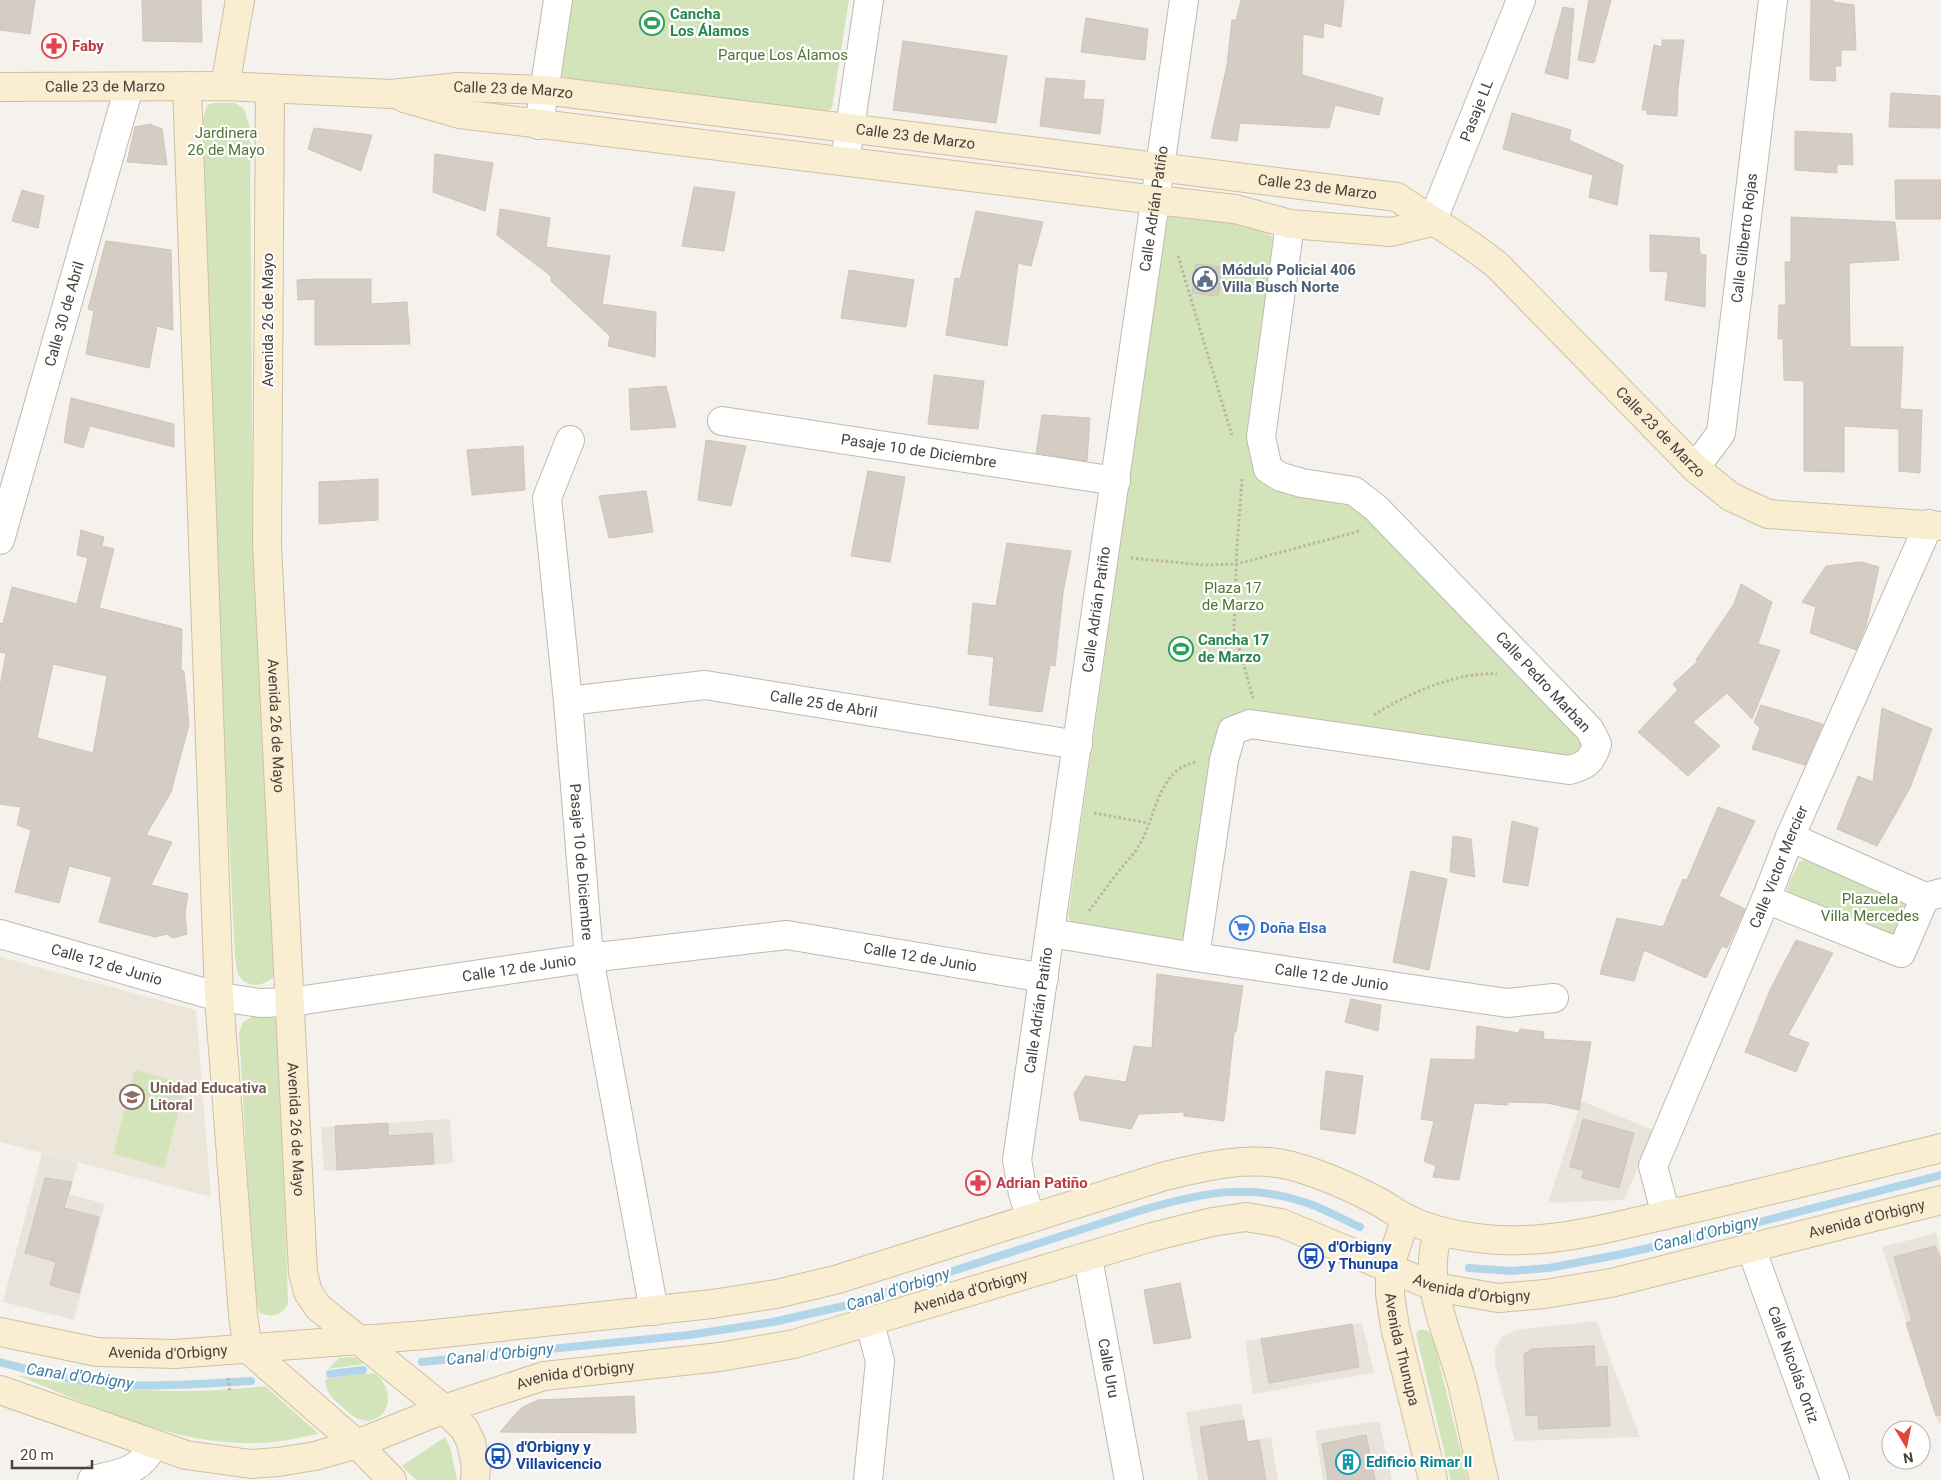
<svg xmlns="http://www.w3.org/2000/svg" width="1941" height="1480" viewBox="0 0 1941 1480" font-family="Roboto,sans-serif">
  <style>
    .residential { fill: #e8e3db }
    .education { fill: #ece5d9 }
    .green { fill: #d3e4bb }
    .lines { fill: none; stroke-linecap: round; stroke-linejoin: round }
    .stream { stroke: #b1d5e9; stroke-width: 8 }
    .building { fill: #d5cdc3; stroke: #cfc4b7; fill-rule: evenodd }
    .street-casing { stroke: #bfb9b0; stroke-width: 30 }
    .secondary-casing { stroke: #cec0a2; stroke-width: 30 }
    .path { stroke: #bfb4a3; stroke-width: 3; stroke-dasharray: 2.5 2.5; stroke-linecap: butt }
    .street { stroke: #fff; stroke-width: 28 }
    .secondary { stroke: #f9edd2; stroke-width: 28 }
    .labels { text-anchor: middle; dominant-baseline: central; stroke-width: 4.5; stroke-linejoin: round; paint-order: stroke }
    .leisure-label { font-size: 15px; font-weight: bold; fill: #27864d; stroke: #fff; text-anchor: start }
    .health-label { font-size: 15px; font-weight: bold; fill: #be3a42; stroke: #fff; text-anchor: start }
    .park-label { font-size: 15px; fill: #507434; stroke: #fff }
    .street-label { font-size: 15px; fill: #49423b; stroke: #fff }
    .service-label { font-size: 15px; font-weight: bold; fill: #4e5e75; stroke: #fff; text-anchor: start }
    .shop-label { font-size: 15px; font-weight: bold; fill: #366cbe; stroke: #fff; text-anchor: start }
    .education-label { font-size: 15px; font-weight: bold; fill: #785e54; stroke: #fff; text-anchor: start }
    .transit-label { font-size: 15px; font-weight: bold; fill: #164399; stroke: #fff; text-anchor: start }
    .culture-label { font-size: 15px; font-weight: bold; fill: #0d838f; stroke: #fff; text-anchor: start }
    .water-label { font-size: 16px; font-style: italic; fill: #3d7ca1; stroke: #fff }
  </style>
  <rect width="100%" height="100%" fill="#f5f2ed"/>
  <g class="residential">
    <polygon points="1581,1101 1653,1130 1624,1200 1548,1203"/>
    <polygon points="450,1119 453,1163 324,1171 321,1127"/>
    <polygon points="42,1153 78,1163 69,1194 105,1204 74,1320 3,1302"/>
    <polygon points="1936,1233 1941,1252 1941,1423 1939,1424 1882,1247"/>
    <polygon points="1596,1321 1640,1437 1515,1441 1495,1364 1495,1349 1502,1337 1515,1330"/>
    <polygon points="1362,1323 1374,1373 1253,1394 1245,1341"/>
    <polygon points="1241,1403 1248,1441 1271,1437 1278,1480 1198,1480 1186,1412"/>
    <polygon points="1379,1421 1392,1480 1323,1480 1315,1431"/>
  </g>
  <polygon class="education" points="0,957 196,1010 211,1197 0,1142"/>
  <g class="green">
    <polygon points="566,0 849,0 832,108 824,114 561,80 555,72"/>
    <path d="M215,103H235L244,109L250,127L253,540L280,970C270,984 248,994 238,973C236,969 236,962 235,957L214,536L201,124L207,105Z"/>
    <path d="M1175,212C1209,219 1247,221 1277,239L1255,458L1350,499L1578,728L1583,745L1577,754L1570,758L1221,729L1214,744L1184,934L1180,942L1073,928L1068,916L1161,257L1169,213Z"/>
    <polygon points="1809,858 1911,903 1894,939 1790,898 1787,888 1799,862"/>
    <path d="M259,1013L273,1017L279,1022L288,1303C282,1316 273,1318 260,1313L255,1301L239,1033L243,1022Z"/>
    <polygon points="135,1070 186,1084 164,1168 113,1154"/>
    <polygon points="1419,1330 1427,1330 1433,1338 1468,1480 1451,1480 1416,1334"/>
    <polygon points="347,1357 357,1358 364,1364 328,1369 339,1358"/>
    <path d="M374,1373C402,1393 384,1433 355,1417C349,1414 344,1408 340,1405C330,1396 326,1392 325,1379Z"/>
    <path d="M17,1375C99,1390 183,1396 265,1386L319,1434C298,1438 277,1443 255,1443C172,1445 92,1406 17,1375Z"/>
    <polygon points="445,1437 450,1447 457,1480 416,1480 402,1466"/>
  </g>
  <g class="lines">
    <g class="stream">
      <polyline points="1469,1268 1511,1271 1549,1268 1622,1254 1744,1226 1941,1175"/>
      <path d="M0,1362C40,1373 83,1384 125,1385C167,1387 209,1383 251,1381"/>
      <path d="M422,1362L689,1335L773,1322L844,1306L1139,1211C1197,1194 1245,1182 1304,1202C1323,1208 1342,1219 1360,1227"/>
      <polyline points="330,1374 363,1370"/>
    </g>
  </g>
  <g class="building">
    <polygon points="0,0 35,0 30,34 0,30"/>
    <polygon points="142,0 201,0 202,42 143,41"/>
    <polygon points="1241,0 1344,0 1341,27 1324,23 1323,38 1303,34 1302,75 1383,98 1379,115 1335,105 1329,128 1240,123 1237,141 1211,138 1227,65 1232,20 1236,20"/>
    <polygon points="1589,0 1611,0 1594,63 1578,60"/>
    <polygon points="1811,0 1833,0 1833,2 1854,5 1856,50 1841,50 1841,66 1835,66 1836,81 1810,80"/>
    <polygon points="1563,7 1574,9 1568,79 1545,73"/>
    <polygon points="1086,18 1148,29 1145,60 1081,52"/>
    <polygon points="1662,40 1684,40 1678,89 1677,116 1647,114 1647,110 1642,110 1654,45 1662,47"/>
    <polygon points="903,41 1007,56 996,123 893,110"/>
    <polygon points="1046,78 1085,81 1083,99 1104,100 1100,134 1040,126"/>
    <polygon points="1891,93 1940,96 1940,128 1889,127"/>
    <polygon points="1512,113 1571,130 1569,140 1623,165 1617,205 1589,197 1593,175 1503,149"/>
    <polygon points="150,124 162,129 167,165 127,162 135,127"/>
    <polygon points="314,128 372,135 361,171 308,149"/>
    <polygon points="1795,131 1852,134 1853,165 1837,164 1837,173 1795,170"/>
    <polygon points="435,154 493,163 485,211 433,192"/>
    <polygon points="1895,180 1941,180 1941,219 1896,219"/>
    <polygon points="694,187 735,192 724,251 682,246"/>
    <polygon points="22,190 44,196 38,228 12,221"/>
    <polygon points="500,209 550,218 546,247 610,256 602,304 656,312 655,357 608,346 610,336 551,281 551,276 497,235"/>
    <polygon points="976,211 1043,222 1031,266 1018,263 1007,346 946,335 955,278 960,279"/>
    <polygon points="1791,217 1895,222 1899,260 1849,263 1850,347 1903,347 1900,409 1922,410 1920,473 1899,471 1899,429 1844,426 1844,472 1804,471 1804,381 1784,380 1783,339 1778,339 1779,305 1786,305 1785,262 1791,262"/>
    <polygon points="1650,235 1699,238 1700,254 1706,255 1705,307 1665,300 1668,272 1650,271"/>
    <polygon points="106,241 171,250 173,330 157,326 149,368 86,354 94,311 88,309"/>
    <polygon points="1196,264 1222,267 1218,296 1192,293"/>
    <polygon points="849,270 914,280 906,327 841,318"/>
    <polygon points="316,279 371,279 371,304 407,302 410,344 315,345 315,299 298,300 297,280"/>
    <polygon points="934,375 984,381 978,429 928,424"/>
    <polygon points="666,386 676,427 631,430 629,389"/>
    <polygon points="71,398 174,424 174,447 90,426 83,448 64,442"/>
    <polygon points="1042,415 1090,418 1087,461 1036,453"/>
    <polygon points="706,440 746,446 731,506 698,500"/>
    <polygon points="523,446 525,490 472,495 467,450"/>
    <polygon points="868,471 905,477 890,562 851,556"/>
    <polygon points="378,479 378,520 319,524 319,482"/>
    <polygon points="646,491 653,532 609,538 599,496"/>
    <path d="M81,530L104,537L102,546L114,549L99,608L182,629L181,670L184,671L189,725L171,792L146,835L172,842L151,885L188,894L185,913L187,934L173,938L167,934L155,937L99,922L112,877L69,866L59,903L15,892L31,830L17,825L21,807L0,804V687L6,653L0,652V623L3,624L12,587L77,604L88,558L77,555ZM53,664L107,676L93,753L37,738Z"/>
    <polygon points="1007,543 1071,551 1063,593 1055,666 1050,665 1042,712 989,705 994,657 968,654 973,603 996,606"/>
    <polygon points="1861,562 1879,567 1866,626 1856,650 1810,633 1816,607 1802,602 1826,566"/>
    <polygon points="1741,584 1772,602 1758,644 1780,650 1752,719 1727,693 1693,722 1720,746 1688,776 1638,732 1678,690 1673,684 1698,661 1696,660 1734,604"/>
    <polygon points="1761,705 1823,724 1805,765 1752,749 1760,728 1754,722"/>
    <polygon points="1882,708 1932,729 1910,788 1877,846 1837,829 1858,776 1873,782"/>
    <polygon points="1718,807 1755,821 1719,896 1745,909 1727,948 1722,946 1706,978 1644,950 1634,981 1600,974 1617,918 1663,927 1683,879 1687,880"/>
    <polygon points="1512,821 1538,828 1528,886 1503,882"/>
    <polygon points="1453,836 1471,839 1475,877 1450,872"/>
    <polygon points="1411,871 1447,879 1429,970 1393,962"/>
    <polygon points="1796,940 1833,953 1788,1035 1809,1043 1796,1072 1745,1052 1770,990"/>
    <polygon points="1157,974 1243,986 1236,1032 1234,1032 1224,1121 1184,1116 1184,1112 1139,1114 1131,1129 1080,1120 1074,1094 1085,1076 1126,1082 1134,1046 1152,1048"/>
    <polygon points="1351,999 1381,1005 1378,1031 1345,1022"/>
    <polygon points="1477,1026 1519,1033 1520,1029 1544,1032 1543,1039 1591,1042 1579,1110 1547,1103 1508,1102 1508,1105 1474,1103 1459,1180 1433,1177 1436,1166 1424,1161 1434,1121 1421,1119 1431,1059 1475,1060"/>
    <polygon points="1326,1071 1363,1076 1355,1134 1320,1129"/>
    <polygon points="1583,1119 1634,1133 1619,1188 1582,1178 1584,1170 1570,1167"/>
    <polygon points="388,1123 388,1136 432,1133 434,1164 337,1170 335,1126"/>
    <polygon points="45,1178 72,1182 64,1208 99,1217 79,1293 50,1285 56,1262 25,1253"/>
    <polygon points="1935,1246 1941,1260 1941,1415 1936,1416 1906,1323 1912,1321 1894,1257"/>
    <polygon points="1180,1283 1191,1338 1154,1344 1144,1290"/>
    <polygon points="1352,1324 1359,1367 1269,1383 1261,1339"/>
    <polygon points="1594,1346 1595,1367 1607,1366 1610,1426 1539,1429 1538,1415 1526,1416 1524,1354 1532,1349"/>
    <polygon points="634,1396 636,1433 500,1432 521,1408 538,1400"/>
    <polygon points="1244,1420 1247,1442 1259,1440 1266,1480 1209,1480 1200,1427"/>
    <polygon points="1366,1435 1375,1480 1328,1480 1322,1444"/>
  </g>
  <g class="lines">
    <defs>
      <g id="street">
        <polyline points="539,125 558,0"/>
        <polyline points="845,161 869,0"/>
        <path id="s1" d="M1432,222L1521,0"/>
        <path id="s2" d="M722,421L1116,481"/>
        <path id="s3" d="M570,440L547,498L568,701L589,958L654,1311"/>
        <path id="s4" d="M1695,468L1721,433L1773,0"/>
        <path id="s5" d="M0,540L129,87"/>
        <path id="s6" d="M568,701L705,685L1078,745"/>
        <polyline points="1790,837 1925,897 1941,893"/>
        <polyline points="1766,899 1901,953 1925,897"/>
        <path id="s7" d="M1051,933L1195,957L1507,1003L1554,998"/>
        <path id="s8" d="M0,934L219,997L260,1003L291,1002L589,958L787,935L1044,978"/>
        <path d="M1195,957L1224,760L1232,731L1250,724L1569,770C1586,766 1592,761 1597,744L1590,730L1376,508L1354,491L1302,483L1281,477L1268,469L1261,437L1290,224"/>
        <path id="s9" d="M1666,1215L1653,1166L1766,899L1790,837L1929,524"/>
        <path id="s10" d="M1031,1218L1023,1194L1017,1160L1184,0"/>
        <path id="s11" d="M1751,1248L1835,1480"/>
        <path id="s12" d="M1088,1258L1129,1480"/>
        <path d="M92,1480C118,1474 141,1472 153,1445"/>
        <polyline points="868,1480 880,1361 870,1324"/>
      </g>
      <g id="secondary">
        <polyline points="187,86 219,997 243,1315 248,1349"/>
        <polyline points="225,86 240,0"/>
        <path id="s13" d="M0,87L225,86L391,94L458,87L544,90L1397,197C1431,221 1467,240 1498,266L1695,468L1731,497L1768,514L1941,526"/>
        <path id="s14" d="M270,88L267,545L303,1273L308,1292L318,1307L444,1409L464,1428L471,1442L476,1467L475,1480"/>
        <polyline points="404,98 460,114 1156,200 1235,209 1290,224 1391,232 1432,222"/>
        <path id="s15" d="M1406,1218L1394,1253L1390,1269V1294L1395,1327L1433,1480"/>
        <path d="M1439,1231C1420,1282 1449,1334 1462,1383C1470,1415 1476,1448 1484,1480"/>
        <path id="s16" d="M0,1332L97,1352L175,1354L425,1335L712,1304L776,1294L835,1280L1165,1176C1206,1166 1250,1155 1292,1166C1321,1174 1355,1189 1381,1203C1390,1208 1397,1214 1406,1218C1435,1233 1467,1238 1499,1240C1560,1243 1620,1225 1678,1212C1766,1192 1853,1170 1941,1148"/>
        <polyline points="248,1349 357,1444 392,1480"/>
        <path id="s17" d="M0,1390L186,1455L251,1464L278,1462L315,1456L357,1444L444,1409L544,1376L720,1357L794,1344L1152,1237L1212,1222L1246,1217L1281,1223L1435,1287L1498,1298L1545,1294L1611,1283L1941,1200"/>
      </g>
    </defs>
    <use href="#street" class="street-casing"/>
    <use href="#secondary" class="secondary-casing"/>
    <g class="path">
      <polyline points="1178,256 1232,435"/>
      <polyline points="1242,479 1237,547 1234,630 1253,698"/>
      <polyline points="1131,558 1204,565 1237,564 1360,531"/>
      <path d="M1374,715C1406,694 1459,671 1497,674"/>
      <polyline points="1094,813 1148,823"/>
      <path d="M1089,911C1099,898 1108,884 1119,871C1125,863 1133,856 1138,847C1156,820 1156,770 1196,762"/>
      <polyline points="228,1378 230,1392"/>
    </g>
    <use href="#street" class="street"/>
    <use href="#secondary" class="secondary"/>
  </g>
  <defs>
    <symbol id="stadium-ring" viewBox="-11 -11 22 22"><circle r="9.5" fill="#fff" stroke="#2e9e5b" stroke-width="1.5"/><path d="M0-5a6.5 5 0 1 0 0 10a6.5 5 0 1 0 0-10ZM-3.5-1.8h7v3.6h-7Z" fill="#2e9e5b"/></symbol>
    <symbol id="pharmacy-ring" viewBox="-11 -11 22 22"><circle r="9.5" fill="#fff" stroke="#e0444e" stroke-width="1.5"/><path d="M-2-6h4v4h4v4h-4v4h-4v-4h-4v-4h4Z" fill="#e0444e"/></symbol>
    <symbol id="civic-ring" viewBox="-11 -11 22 22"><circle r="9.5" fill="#fff" stroke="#5c6f8a" stroke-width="1.5"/><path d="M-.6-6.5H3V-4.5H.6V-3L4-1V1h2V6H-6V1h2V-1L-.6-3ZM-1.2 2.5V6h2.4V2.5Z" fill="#5c6f8a"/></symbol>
    <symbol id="supermarket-ring" viewBox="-11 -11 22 22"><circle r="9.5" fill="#fff" stroke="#3f7fe0" stroke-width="1.5"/><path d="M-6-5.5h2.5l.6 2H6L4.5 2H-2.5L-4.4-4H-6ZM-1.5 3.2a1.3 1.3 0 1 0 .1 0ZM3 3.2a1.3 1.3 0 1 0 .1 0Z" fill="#3f7fe0"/></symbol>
    <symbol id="school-ring" viewBox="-11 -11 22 22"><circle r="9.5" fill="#fff" stroke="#8d6e63" stroke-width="1.5"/><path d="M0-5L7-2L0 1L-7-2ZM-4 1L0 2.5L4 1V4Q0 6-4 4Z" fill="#8d6e63"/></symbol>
    <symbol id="bus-ring" viewBox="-11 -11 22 22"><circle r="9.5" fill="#fff" stroke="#1a4fb4" stroke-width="1.5"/><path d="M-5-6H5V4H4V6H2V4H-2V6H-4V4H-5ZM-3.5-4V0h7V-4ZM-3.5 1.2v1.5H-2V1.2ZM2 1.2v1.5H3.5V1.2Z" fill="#1a4fb4"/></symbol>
    <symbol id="building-ring" viewBox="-11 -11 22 22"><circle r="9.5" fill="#fff" stroke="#0f9aa8" stroke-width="1.5"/><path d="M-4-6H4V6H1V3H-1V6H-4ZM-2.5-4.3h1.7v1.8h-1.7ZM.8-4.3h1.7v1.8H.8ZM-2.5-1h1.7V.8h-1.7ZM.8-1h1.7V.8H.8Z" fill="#0f9aa8"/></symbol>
  </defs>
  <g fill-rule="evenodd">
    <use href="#stadium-ring" x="638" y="9" width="28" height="28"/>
    <use href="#pharmacy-ring" x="40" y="32" width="28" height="28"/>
    <use href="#civic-ring" x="1191" y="265" width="28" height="28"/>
    <use href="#stadium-ring" x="1167" y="635" width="28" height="28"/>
    <use href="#supermarket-ring" x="1228" y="914" width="28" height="28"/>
    <use href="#school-ring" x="118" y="1083" width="28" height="28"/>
    <use href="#pharmacy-ring" x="964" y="1169" width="28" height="28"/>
    <use href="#bus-ring" x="1297" y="1242" width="28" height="28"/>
    <use href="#bus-ring" x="484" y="1442" width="28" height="28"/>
    <use href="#building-ring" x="1334" y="1448" width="28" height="28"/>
  </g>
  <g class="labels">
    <g class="leisure-label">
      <text x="670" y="14">Cancha<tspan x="670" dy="17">Los Álamos</tspan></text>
      <text x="1198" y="640">Cancha 17<tspan x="1198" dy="17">de Marzo</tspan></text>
    </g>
    <g class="health-label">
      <text x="72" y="46">Faby</text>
      <text x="996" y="1183">Adrian Patiño</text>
    </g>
    <g class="park-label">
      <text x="783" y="55">Parque Los Álamos</text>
      <text x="226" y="133">Jardinera<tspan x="226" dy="17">26 de Mayo</tspan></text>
      <text x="1233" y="588">Plaza 17<tspan x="1233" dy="17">de Marzo</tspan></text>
      <text x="1870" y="899">Plazuela<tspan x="1870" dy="17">Villa Mercedes</tspan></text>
    </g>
    <g class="street-label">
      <text stroke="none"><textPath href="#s13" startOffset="105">Calle 23 de Marzo</textPath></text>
      <text stroke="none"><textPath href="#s13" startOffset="514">Calle 23 de Marzo</textPath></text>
      <text stroke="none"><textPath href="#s1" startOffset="120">Pasaje LL</textPath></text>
      <text stroke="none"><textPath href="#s13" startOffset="919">Calle 23 de Marzo</textPath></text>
      <text stroke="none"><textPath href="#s13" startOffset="1324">Calle 23 de Marzo</textPath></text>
      <text stroke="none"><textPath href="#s10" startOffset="1021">Calle Adrián Patiño</textPath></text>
      <text stroke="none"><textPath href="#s4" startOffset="240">Calle Gilberto Rojas</textPath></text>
      <text stroke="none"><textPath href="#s5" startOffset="235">Calle 30 de Abril</textPath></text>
      <text transform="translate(268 320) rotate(-90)">Avenida 26 de Mayo</text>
      <text stroke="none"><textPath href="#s13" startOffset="1759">Calle 23 de Marzo</textPath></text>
      <text stroke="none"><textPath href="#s2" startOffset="199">Pasaje 10 de Diciembre</textPath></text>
      <text stroke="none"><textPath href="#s10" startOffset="616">Calle Adrián Patiño</textPath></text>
      <text transform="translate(1543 682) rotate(47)">Calle Pedro Marban</text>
      <text stroke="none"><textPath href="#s6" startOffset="258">Calle 25 de Abril</textPath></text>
      <text stroke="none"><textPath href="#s14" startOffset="638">Avenida 26 de Mayo</textPath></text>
      <text stroke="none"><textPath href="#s3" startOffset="428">Pasaje 10 de Diciembre</textPath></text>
      <text stroke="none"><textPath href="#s9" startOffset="375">Calle Victor Mercier</textPath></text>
      <text stroke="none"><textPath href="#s8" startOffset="936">Calle 12 de Junio</textPath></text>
      <text stroke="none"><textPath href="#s8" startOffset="111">Calle 12 de Junio</textPath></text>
      <text stroke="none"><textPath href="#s8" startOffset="531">Calle 12 de Junio</textPath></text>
      <text stroke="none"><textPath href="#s7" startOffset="284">Calle 12 de Junio</textPath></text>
      <text stroke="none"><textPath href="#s10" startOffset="211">Calle Adrián Patiño</textPath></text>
      <text stroke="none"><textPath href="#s14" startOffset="1042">Avenida 26 de Mayo</textPath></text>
      <text stroke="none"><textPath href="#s17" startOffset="1936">Avenida d'Orbigny</textPath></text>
      <text stroke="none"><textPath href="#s17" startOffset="1531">Avenida d'Orbigny</textPath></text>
      <text stroke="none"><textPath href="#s17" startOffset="1006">Avenida d'Orbigny</textPath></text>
      <text stroke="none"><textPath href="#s15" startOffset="135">Avenida Thunupa</textPath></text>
      <text stroke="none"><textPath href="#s16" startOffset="170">Avenida d'Orbigny</textPath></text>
      <text stroke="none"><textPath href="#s11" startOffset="124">Calle Nicolás Ortiz</textPath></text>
      <text stroke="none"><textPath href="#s12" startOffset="112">Calle Uru</textPath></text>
      <text stroke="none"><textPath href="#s17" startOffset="601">Avenida d'Orbigny</textPath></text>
    </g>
    <g class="service-label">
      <text x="1222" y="270">Módulo Policial 406<tspan x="1222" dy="17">Villa Busch Norte</tspan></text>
    </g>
    <g class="shop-label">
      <text x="1260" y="928">Doña Elsa</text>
    </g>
    <g class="education-label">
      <text x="150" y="1088">Unidad Educativa<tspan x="150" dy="17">Litoral</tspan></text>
    </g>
    <g class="transit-label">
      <text x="1328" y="1247">d'Orbigny<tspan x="1328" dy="17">y Thunupa</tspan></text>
      <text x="516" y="1447">d'Orbigny y<tspan x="516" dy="17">Villavicencio</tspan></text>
    </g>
    <g class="culture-label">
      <text x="1366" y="1462">Edificio Rimar II</text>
    </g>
    <g class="water-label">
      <text transform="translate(1706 1233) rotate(-14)">Canal d'Orbigny</text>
      <text transform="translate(898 1289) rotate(-18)">Canal d'Orbigny</text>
      <text transform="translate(500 1354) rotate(-6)">Canal d'Orbigny</text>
      <text transform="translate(80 1376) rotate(8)">Canal d'Orbigny</text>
    </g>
  </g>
  <g transform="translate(1906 1445) rotate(170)"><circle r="24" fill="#ffffff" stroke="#b6b3b1"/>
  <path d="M0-4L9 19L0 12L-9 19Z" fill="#e24737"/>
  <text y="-8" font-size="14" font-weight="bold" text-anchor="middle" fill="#49423b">N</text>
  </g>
  <path d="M12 1460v8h80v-8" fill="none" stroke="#49423b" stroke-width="2.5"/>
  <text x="20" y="1460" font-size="15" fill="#49423b" stroke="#ffffff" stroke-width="4" paint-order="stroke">20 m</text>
</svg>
